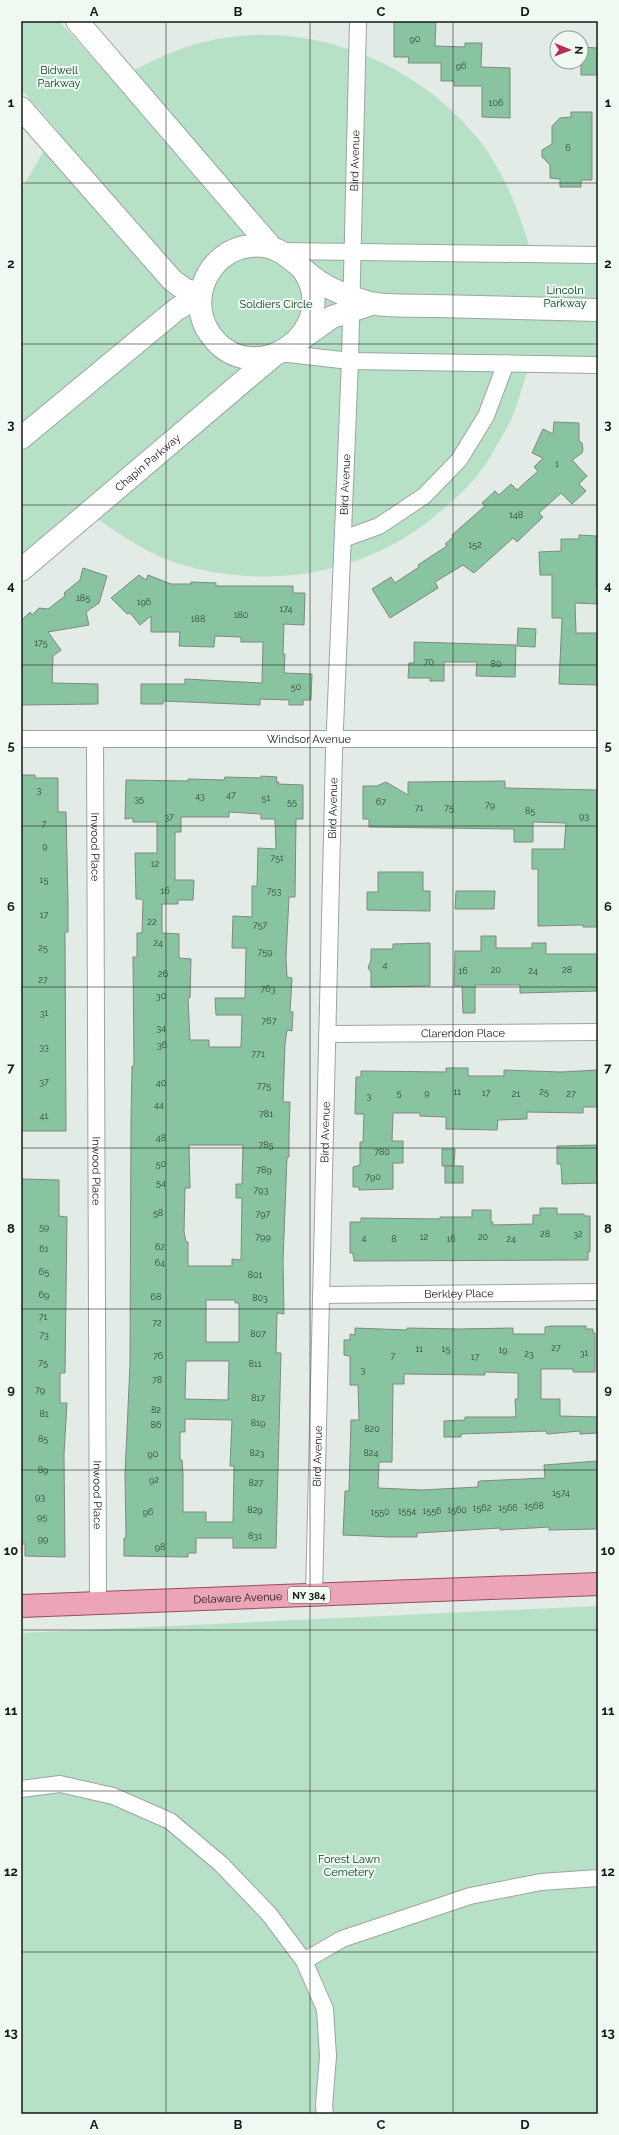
<svg xmlns="http://www.w3.org/2000/svg" width="619" height="2135" viewBox="0 0 619 2135" font-family="Raleway,sans-serif">
  <style>
    .green { fill: #b6e1c6 }
    .building { fill: #87c49f; stroke: #808883; fill-rule: evenodd }
    .lines { fill: none; stroke-linecap: round; stroke-linejoin: round }
    .street-casing { stroke: #9da5a0; stroke-width: 18 }
    .secondary-casing { stroke: #9da5a0; stroke-width: 24 }
    .primary-casing { stroke: #984d5f; stroke-width: 24 }
    .street { stroke: #fff; stroke-width: 16 }
    .secondary { stroke: #fff; stroke-width: 22 }
    .primary { stroke: #eba5b6; stroke-width: 22 }
    .grid { fill: none; stroke: #151917; stroke-width: 1; stroke-opacity: 0.55 }
    .labels { text-anchor: middle; dominant-baseline: central; stroke-width: 4; stroke-linejoin: round; paint-order: stroke }
    .number-label { font-size: 9px; fill: #324439 }
    .shield { fill: #eff9f2; stroke: #565c59; stroke-width: 1 }
    .shield-label { font-size: 10px; font-weight: bold; fill: #151917 }
    .park-label { font-size: 11px; fill: #03371f; stroke: #eff9f2 }
    .street-label { font-size: 11px; fill: #151917; stroke: #eff9f2 }
    .neatline { fill: none; stroke: #151917; stroke-width: 1.5 }
    .grid-label { font-size: 13px; text-anchor: middle; font-weight: bold; fill: #151917 }
  </style>
  <rect width="100%" height="100%" fill="#e2ebe5"/>
  <g class="green">
    <path d="M21,21H59L114,81C142,66 169,51 200,43C304,15 419,61 483,145C508,179 521,219 533,258L598,260V361L531,360C524,380 519,401 511,420C503,435 494,451 485,465C473,482 457,498 441,511C370,573 273,591 183,565C151,556 122,536 95,517L21,562V445L30,437L21,422V190L42,154L60,133L21,89Z"/>
    <polygon points="598,1606 598,2114 21,2114 21,1633"/>
  </g>
  <g class="building">
    <polygon points="394,21 436,21 435,46 465,47 465,43 482,43 481,67 510,68 510,118 482,117 482,86 454,86 454,81 441,81 441,63 408,63 409,57 394,57"/>
    <polygon points="581,47 598,48 598,75 581,75"/>
    <polygon points="571,112 592,112 592,180 581,180 581,187 560,187 560,179 550,178 550,165 542,157 542,150 552,144 552,126 560,118 571,117"/>
    <polygon points="554,422 579,423 579,441 582,443 583,450 582,453 572,460 587,476 579,484 586,491 572,504 561,493 539,513 543,517 517,542 513,538 474,573 463,565 435,582 438,588 390,618 372,589 391,577 395,583 419,567 418,565 447,546 445,544 453,537 452,535 485,506 482,503 495,491 499,495 511,484 517,490 538,471 534,467 543,458 532,453 543,429 553,434"/>
    <polygon points="579,535 596,536 596,587 598,587 598,604 575,603 576,633 598,633 598,685 559,684 562,618 552,618 552,575 540,575 539,552 561,551 561,539 579,539"/>
    <polygon points="83,568 107,576 99,603 86,612 89,625 48,632 61,650 53,656 52,683 98,684 98,704 21,705 21,621 30,612 32,615 39,608 48,609 65,596 64,593 80,580"/>
    <polygon points="139,575 146,580 148,575 171,584 191,584 191,582 216,583 216,586 293,586 293,593 305,593 304,625 284,624 283,654 285,654 284,673 312,674 311,700 303,700 303,705 289,705 289,700 260,699 260,705 163,701 163,704 141,704 141,684 185,684 185,679 262,683 263,642 241,642 241,637 215,636 214,647 179,646 180,632 151,632 151,616 140,625 130,613 127,614 111,598"/>
    <polygon points="518,628 536,629 535,647 517,646"/>
    <polygon points="414,642 516,645 515,677 476,676 477,662 444,662 444,681 430,681 430,678 408,678 409,663 414,663"/>
    <polygon points="21,775 35,775 35,778 58,778 58,812 66,812 68,900 68,932 65,932 66,1131 21,1131"/>
    <path d="M261,776L277,777L276,782H279L278,784L303,785V819H296L295,897H289L286,957L287,977L292,978L290,1012H293L292,1031L287,1030L285,1044L283,1102H290L289,1134V1157H287L283,1261L284,1314L277,1313L276,1353H281L276,1548H233V1538H196V1553H188V1557L124,1556V1538H126L125,1474L130,1364L131,1121L132,1066H134L133,957H137V933H142L143,901L141,899H136L135,853H157V822H133V818L125,819L126,780L188,781V779L224,780L225,777L261,778ZM229,812L261,814V819H275L276,849L258,848L257,886H252V917L233,916L232,948H246L245,998H215L216,1015H242L241,1047H209V1040H190L188,998H190L191,959L179,958V934L162,933V904H178V900H193L194,880H175V832H181V817H229ZM189,1145H243L242,1184H236V1198H242L241,1260L232,1259V1266H188V1242H186L184,1232L185,1188H190ZM206,1300H235V1303H239V1342H206ZM186,1361H229L228,1400L185,1399ZM185,1419L232,1420L230,1466H234L233,1522H206V1512H183V1474L182,1460H180V1432H185Z"/>
    <polygon points="505,781 505,788 598,790 598,927 583,927 583,925 538,926 538,869 532,869 532,849 564,849 566,823 533,822 533,842 514,842 514,829 369,827 369,819 363,819 363,786 377,786 386,782 408,795 408,782"/>
    <polygon points="378,872 423,872 423,891 430,891 430,911 367,910 367,892 378,892"/>
    <polygon points="456,891 495,891 494,909 455,909"/>
    <polygon points="481,936 496,936 496,948 532,948 532,943 546,943 546,954 598,954 598,991 520,993 520,985 475,985 475,1013 463,1013 462,986 454,986 455,951 481,951"/>
    <polygon points="430,943 430,986 371,987 371,972 368,968 371,960 371,949 393,949 393,944"/>
    <polygon points="446,1068 468,1068 468,1075 470,1076 504,1076 504,1070 561,1072 598,1070 598,1107 583,1107 583,1113 527,1112 527,1119 498,1120 497,1130 446,1129 446,1117 420,1116 420,1113 393,1113 392,1141 403,1141 403,1163 393,1163 393,1189 359,1190 359,1187 353,1187 353,1167 360,1165 360,1142 363,1142 364,1114 355,1114 356,1077 361,1077 361,1071 446,1072"/>
    <polygon points="598,1145 598,1183 562,1184 561,1164 557,1164 557,1146"/>
    <polygon points="442,1149 455,1149 454,1166 442,1166"/>
    <rect x="445" y="1166" width="18" height="17"/>
    <polygon points="21,1179 59,1180 59,1216 67,1217 65,1373 60,1373 60,1403 67,1403 64,1454 65,1557 25,1556 25,1544 21,1544"/>
    <polygon points="540,1208 557,1208 557,1214 584,1214 584,1216 590,1216 590,1252 588,1252 588,1260 354,1261 353,1253 350,1253 350,1222 361,1222 361,1218 440,1219 440,1217 472,1217 472,1210 491,1210 491,1222 493,1222 493,1225 533,1224 533,1215 540,1215"/>
    <polygon points="551,1326 586,1326 586,1329 593,1329 593,1333 595,1333 595,1372 573,1372 573,1369 541,1369 541,1399 560,1399 560,1416 598,1417 598,1433 580,1434 580,1431 547,1434 546,1431 461,1434 461,1437 444,1437 444,1421 465,1420 465,1417 516,1417 515,1399 518,1399 518,1373 485,1372 485,1375 404,1374 404,1384 393,1384 392,1462 379,1462 378,1488 422,1490 478,1487 478,1482 480,1481 545,1478 544,1465 598,1461 598,1529 549,1530 549,1527 500,1530 500,1528 468,1530 417,1533 417,1537 390,1537 343,1535 345,1491 349,1491 351,1420 359,1420 358,1385 350,1385 350,1356 344,1355 344,1340 350,1340 350,1334 355,1335 355,1328 407,1330 407,1328 459,1329 513,1328 513,1334 545,1334 545,1327"/>
  </g>
  <g class="lines">
    <defs>
      <g id="street">
        <polyline points="281,251 598,255"/>
        <polyline points="280,353 350,361 598,365"/>
        <polyline points="343,539 379,526 424,496 459,460 486,416 506,363"/>
        <path id="s1" d="M21,739H598"/>
        <path id="s2" d="M95,740L98,1602"/>
        <path id="s3" d="M327,1034L598,1032"/>
        <path id="s4" d="M321,1295L598,1292"/>
        <path id="s5" d="M314,1595L334,752L350,361L358,21"/>
        <polyline points="21,1789 60,1784 113,1796 170,1821 221,1864 269,1914 304,1961 325,2009 328,2056 324,2106 325,2114"/>
        <polyline points="304,1961 342,1939 470,1896 541,1882 598,1878"/>
      </g>
      <g id="secondary">
        <polyline points="77,21 271,247"/>
        <polyline points="21,108 172,280 184,289 200,295"/>
        <path d="M302,268C346,329 253,395 210,334C186,300 209,250 250,246C281,242 295,265 318,281C333,291 352,298 370,303C386,307 417,305 436,306C490,307 544,309 598,310"/>
        <polyline points="301,339 332,317 371,304"/>
        <polyline points="21,438 177,309 188,303 200,301"/>
        <path id="s6" d="M21,570L273,356"/>
      </g>
      <g id="primary">
        <path id="s7" d="M21,1606L598,1584"/>
      </g>
    </defs>
    <use href="#street" class="street-casing"/>
    <use href="#secondary" class="secondary-casing"/>
    <use href="#primary" class="primary-casing"/>
    <use href="#street" class="street"/>
    <use href="#secondary" class="secondary"/>
    <use href="#primary" class="primary"/>
  </g>
  <path class="grid" d="M166,21V2114M310,21V2114M453,21V2114M21,183H598M21,344H598M21,505H598M21,665H598M21,826H598M21,987H598M21,1148H598M21,1309H598M21,1470H598M21,1630H598M21,1791H598M21,1952H598"/>
  <g class="labels">
    <g class="number-label">
      <text x="415" y="39">90</text>
      <text x="461" y="66">96</text>
      <text x="496" y="103">106</text>
      <text x="568" y="148">6</text>
      <text x="557" y="464">1</text>
      <text x="516" y="515">148</text>
      <text x="475" y="545">152</text>
      <text x="83" y="598">185</text>
      <text x="144" y="602">196</text>
      <text x="286" y="609">174</text>
      <text x="241" y="615">180</text>
      <text x="198" y="619">188</text>
      <text x="41" y="643">175</text>
      <text x="429" y="662">70</text>
      <text x="496" y="664">80</text>
      <text x="296" y="687">50</text>
      <text x="39" y="790">3</text>
      <text x="231" y="795">47</text>
      <text x="200" y="796">43</text>
      <text x="266" y="798">51</text>
      <text x="139" y="799">35</text>
      <text x="292" y="802">55</text>
      <text x="381" y="802">67</text>
      <text x="490" y="805">79</text>
      <text x="419" y="808">71</text>
      <text x="449" y="808">75</text>
      <text x="530" y="811">85</text>
      <text x="584" y="816">93</text>
      <text x="169" y="817">37</text>
      <text x="44" y="824">7</text>
      <text x="45" y="846">9</text>
      <text x="277" y="858">751</text>
      <text x="155" y="864">12</text>
      <text x="44" y="880">15</text>
      <text x="165" y="891">16</text>
      <text x="274" y="891">753</text>
      <text x="44" y="915">17</text>
      <text x="152" y="922">22</text>
      <text x="260" y="925">757</text>
      <text x="158" y="943">24</text>
      <text x="43" y="948">25</text>
      <text x="265" y="952">759</text>
      <text x="385" y="965">4</text>
      <text x="496" y="970">20</text>
      <text x="567" y="970">28</text>
      <text x="463" y="971">16</text>
      <text x="533" y="971">24</text>
      <text x="163" y="974">26</text>
      <text x="43" y="980">27</text>
      <text x="268" y="989">763</text>
      <text x="161" y="996">30</text>
      <text x="44" y="1013">31</text>
      <text x="269" y="1021">767</text>
      <text x="161" y="1028">34</text>
      <text x="162" y="1045">36</text>
      <text x="44" y="1047">33</text>
      <text x="258" y="1054">771</text>
      <text x="44" y="1082">37</text>
      <text x="161" y="1083">40</text>
      <text x="264" y="1086">775</text>
      <text x="457" y="1092">11</text>
      <text x="544" y="1092">25</text>
      <text x="399" y="1093">5</text>
      <text x="427" y="1093">9</text>
      <text x="486" y="1093">17</text>
      <text x="516" y="1094">21</text>
      <text x="571" y="1094">27</text>
      <text x="369" y="1096">3</text>
      <text x="159" y="1105">44</text>
      <text x="266" y="1114">781</text>
      <text x="44" y="1116">41</text>
      <text x="161" y="1138">48</text>
      <text x="266" y="1145">785</text>
      <text x="382" y="1152">780</text>
      <text x="161" y="1164">50</text>
      <text x="264" y="1170">789</text>
      <text x="373" y="1177">790</text>
      <text x="161" y="1183">54</text>
      <text x="261" y="1190">793</text>
      <text x="158" y="1213">58</text>
      <text x="263" y="1214">797</text>
      <text x="44" y="1227">59</text>
      <text x="545" y="1234">28</text>
      <text x="578" y="1234">32</text>
      <text x="263" y="1237">799</text>
      <text x="424" y="1237">12</text>
      <text x="483" y="1237">20</text>
      <text x="364" y="1238">4</text>
      <text x="394" y="1239">8</text>
      <text x="451" y="1239">16</text>
      <text x="511" y="1239">24</text>
      <text x="160" y="1247">62</text>
      <text x="44" y="1249">61</text>
      <text x="160" y="1263">64</text>
      <text x="44" y="1272">65</text>
      <text x="255" y="1275">801</text>
      <text x="44" y="1295">69</text>
      <text x="156" y="1297">68</text>
      <text x="260" y="1298">803</text>
      <text x="43" y="1317">71</text>
      <text x="157" y="1323">72</text>
      <text x="258" y="1334">807</text>
      <text x="44" y="1335">73</text>
      <text x="556" y="1348">27</text>
      <text x="419" y="1349">11</text>
      <text x="446" y="1349">15</text>
      <text x="503" y="1350">19</text>
      <text x="584" y="1353">31</text>
      <text x="529" y="1354">23</text>
      <text x="158" y="1356">76</text>
      <text x="393" y="1356">7</text>
      <text x="475" y="1357">17</text>
      <text x="43" y="1363">75</text>
      <text x="255" y="1364">811</text>
      <text x="363" y="1370">3</text>
      <text x="157" y="1380">78</text>
      <text x="40" y="1390">79</text>
      <text x="258" y="1398">817</text>
      <text x="156" y="1410">82</text>
      <text x="44" y="1414">81</text>
      <text x="258" y="1423">819</text>
      <text x="156" y="1425">86</text>
      <text x="372" y="1429">820</text>
      <text x="43" y="1439">85</text>
      <text x="257" y="1453">823</text>
      <text x="371" y="1453">824</text>
      <text x="153" y="1454">90</text>
      <text x="43" y="1470">89</text>
      <text x="154" y="1480">92</text>
      <text x="256" y="1483">827</text>
      <text x="561" y="1493">1574</text>
      <text x="40" y="1497">93</text>
      <text x="534" y="1506">1568</text>
      <text x="482" y="1508">1562</text>
      <text x="508" y="1508">1566</text>
      <text x="255" y="1510">829</text>
      <text x="457" y="1510">1560</text>
      <text x="407" y="1511">1554</text>
      <text x="432" y="1511">1556</text>
      <text x="148" y="1512">96</text>
      <text x="380" y="1512">1550</text>
      <text x="42" y="1517">95</text>
      <text x="255" y="1536">831</text>
      <text x="43" y="1539">99</text>
      <text x="160" y="1547">98</text>
    </g>
    <rect class="shield" x="288" y="1587" width="42" height="16" rx="3"/>
    <g class="shield-label">
      <text x="309" y="1595">NY 384</text>
    </g>
    <g class="park-label">
      <text x="59" y="70">Bidwell<tspan x="59" dy="13">Parkway</tspan></text>
      <text x="565" y="290">Lincoln<tspan x="565" dy="13">Parkway</tspan></text>
      <text x="276" y="304">Soldiers Circle</text>
      <text x="349" y="1859">Forest Lawn<tspan x="349" dy="13">Cemetery</tspan></text>
    </g>
    <g class="street-label">
      <text stroke="none"><textPath href="#s5" startOffset="1435">Bird Avenue</textPath></text>
      <text stroke="none"><textPath href="#s6" startOffset="166">Chapin Parkway</textPath></text>
      <text stroke="none"><textPath href="#s5" startOffset="1111">Bird Avenue</textPath></text>
      <text stroke="none"><textPath href="#s1" startOffset="288">Windsor Avenue</textPath></text>
      <text stroke="none"><textPath href="#s5" startOffset="787">Bird Avenue</textPath></text>
      <text stroke="none"><textPath href="#s2" startOffset="107">Inwood Place</textPath></text>
      <text stroke="none"><textPath href="#s3" startOffset="136">Clarendon Place</textPath></text>
      <text stroke="none"><textPath href="#s5" startOffset="463">Bird Avenue</textPath></text>
      <text stroke="none"><textPath href="#s2" startOffset="431">Inwood Place</textPath></text>
      <text stroke="none"><textPath href="#s4" startOffset="138">Berkley Place</textPath></text>
      <text stroke="none"><textPath href="#s5" startOffset="139">Bird Avenue</textPath></text>
      <text stroke="none"><textPath href="#s2" startOffset="755">Inwood Place</textPath></text>
      <text stroke="none"><textPath href="#s7" startOffset="217">Delaware Avenue</textPath></text>
    </g>
  </g>
  <rect width="619" height="2135" fill="none" stroke="#eff9f2" stroke-width="44"/>
  <g transform="translate(569 50) rotate(91)"><circle r="19" fill="#eff9f2" stroke="#989f9a"/>
  <path d="M0-3L7 15L0 10L-7 15Z" fill="#b92b5a"/>
  <text y="-6" font-size="11" font-weight="bold" text-anchor="middle" fill="#151917">N</text>
  </g>
  <rect x="22" y="22" width="575" height="2091" class="neatline"/>
  <g class="grid-label">
    <text x="94" y="16">A</text>
    <text x="238" y="16">B</text>
    <text x="381" y="16">C</text>
    <text x="525" y="16">D</text>
    <text x="11" y="107">1</text>
    <text x="608" y="107">1</text>
    <text x="11" y="268">2</text>
    <text x="608" y="268">2</text>
    <text x="11" y="429">3</text>
    <text x="608" y="429">3</text>
    <text x="11" y="590">4</text>
    <text x="608" y="590">4</text>
    <text x="11" y="750">5</text>
    <text x="608" y="750">5</text>
    <text x="11" y="911">6</text>
    <text x="608" y="911">6</text>
    <text x="11" y="1072">7</text>
    <text x="608" y="1072">7</text>
    <text x="11" y="1233">8</text>
    <text x="608" y="1233">8</text>
    <text x="11" y="1394">9</text>
    <text x="608" y="1394">9</text>
    <text x="11" y="1555">10</text>
    <text x="608" y="1555">10</text>
    <text x="11" y="1715">11</text>
    <text x="608" y="1715">11</text>
    <text x="11" y="1876">12</text>
    <text x="608" y="1876">12</text>
    <text x="11" y="2037">13</text>
    <text x="608" y="2037">13</text>
    <text x="94" y="2129">A</text>
    <text x="238" y="2129">B</text>
    <text x="381" y="2129">C</text>
    <text x="525" y="2129">D</text>
  </g>
</svg>
